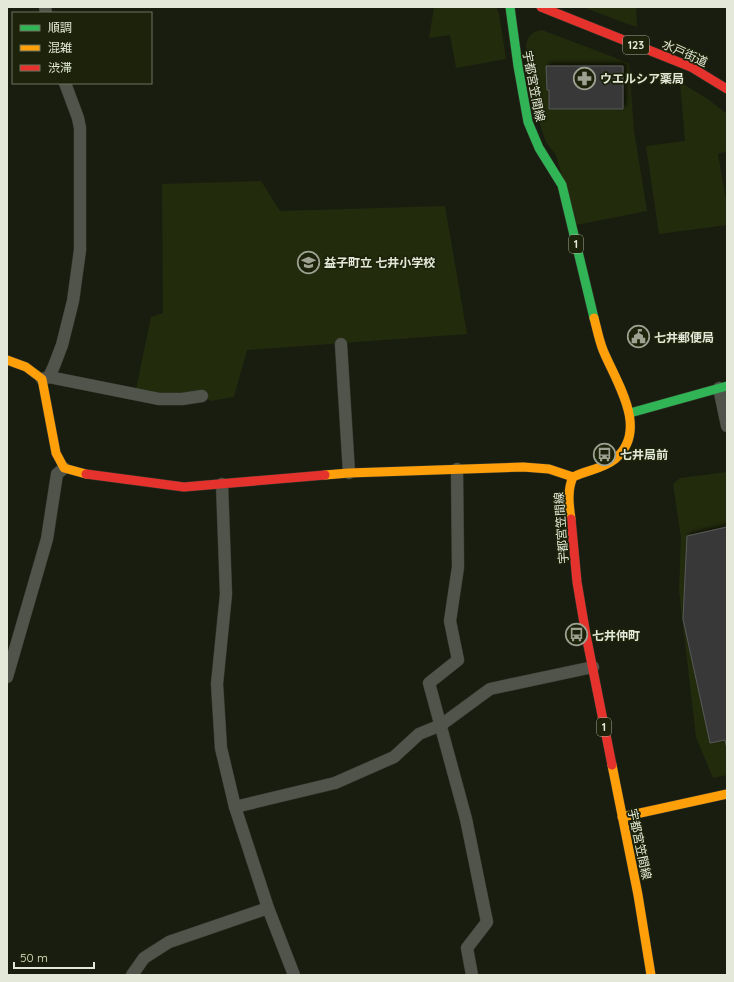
<svg xmlns="http://www.w3.org/2000/svg" width="734" height="982" viewBox="0 0 734 982" font-family="Quicksand,'Noto Sans JP',sans-serif">
  <style>
    .built { fill: #232b0d }
    .building { fill: #373838; stroke: #585959; filter: url(#shadow) }
    .lines { fill: none; stroke-linecap: round; stroke-linejoin: round }
    .street-casing { stroke: #35382e; stroke-width: 13 }
    .fast-casing { stroke: #35382e; stroke-width: 10 }
    .slow-casing { stroke: #35382e; stroke-width: 10 }
    .jam-casing { stroke: #35382e; stroke-width: 10 }
    .street { stroke: #51544b; stroke-width: 12 }
    .fast { stroke: #30b455; stroke-width: 9 }
    .slow { stroke: #ff9f0a; stroke-width: 9 }
    .jam { stroke: #e5322d; stroke-width: 9 }
    .labels { text-anchor: middle; dominant-baseline: central; stroke-width: 3.5; stroke-linejoin: round; paint-order: stroke }
    .shield { fill: #1c230a; stroke: #a7ad9a; stroke-width: 1 }
    .shield-label { font-size: 11px; font-weight: bold; fill: #e3e8d8 }
    .street-label { font-size: 12px; fill: #e3e8d8; stroke: #1c230a }
    .poi-label { font-size: 12px; font-weight: bold; fill: #e3e8d8; stroke: #1c230a; text-anchor: start }
  </style>
  <defs>
    <filter id="shadow"><feDropShadow dx="3" dy="-3" stdDeviation="2" flood-color="#0009"/></filter>
  </defs>
  <rect width="100%" height="100%" fill="#191d10"/>
  <g class="built">
    <polygon points="434,7 496,7 499,14 506,59 456,68 450,35 429,38"/>
    <polygon points="583,7 636,7 637,27 622,22"/>
    <polygon points="542,30 629,63 634,131 647,211 576,225 556,155 546,142 535,109 526,45 528,38 534,32"/>
    <polygon points="680,82 709,100 727,114 727,151 718,154 727,206 727,225 659,234 646,146 685,141"/>
    <polygon points="261,181 280,211 445,206 467,334 247,350 234,397 210,401 198,391 180,395 159,393 136,389 151,317 163,313 162,184"/>
    <polygon points="727,472 727,775 713,778 696,737 679,591 681,538 673,484 680,478"/>
  </g>
  <g class="building">
    <polygon points="546,66 623,66 623,109 549,109 549,90 547,90"/>
    <polygon points="727,527 727,749 725,740 710,743 683,619 687,536"/>
  </g>
  <g class="lines">
    <defs>
      <g id="street">
        <polyline points="45,7 46,13"/>
        <polyline points="341,344 349,473"/>
        <polyline points="49,377 54,366 62,345 73,301 80,250 80,128 78,118 65,83"/>
        <polyline points="42,379 49,377 159,399 182,399 202,396"/>
        <polyline points="719,388 727,426"/>
        <polyline points="457,469 458,567 450,621 458,660 429,683 466,819 487,922 467,948 472,975"/>
        <polyline points="222,484 226,594 217,684 221,748 235,807 268,908 294,975"/>
        <polyline points="7,677 47,539 57,474 64,468"/>
        <polyline points="235,807 335,783 394,757 419,734 441,725 490,689 593,667"/>
        <polyline points="132,975 144,958 169,942 268,908"/>
      </g>
      <g id="fast">
        <polyline points="510,7 518,66 528,122 539,148 562,185 594,318"/>
        <polyline points="630,413 727,386"/>
      </g>
      <g id="slow">
        <polyline points="7,360 26,367 42,379 56,453 64,468 86,474"/>
        <polyline points="325,475 349,473 523,467 549,469 573,477"/>
        <path d="M571,519C569,505 567,490 573,477C587,470 603,469 615,459C650,430 616,382 603,350C599,340 597,329 594,318"/>
        <polyline points="612,765 638,895 651,975"/>
        <polyline points="622,817 727,794"/>
      </g>
      <g id="jam">
        <polyline points="541,7 691,67 727,89"/>
        <polyline points="86,474 184,487 325,475"/>
        <polyline points="571,519 577,582 586,635 612,765"/>
      </g>
    </defs>
    <use href="#street" class="street-casing"/>
    <use href="#fast" class="fast-casing"/>
    <use href="#slow" class="slow-casing"/>
    <use href="#jam" class="jam-casing"/>
    <use href="#street" class="street"/>
    <use href="#fast" class="fast"/>
    <use href="#slow" class="slow"/>
    <use href="#jam" class="jam"/>
  </g>
  <defs>
    <symbol id="pharmacy-ring" viewBox="-11 -11 22 22"><circle r="9.5" fill="#1c230a" stroke="#9ca192" stroke-width="1.5"/><path d="M-2-6h4v4h4v4h-4v4h-4v-4h-4v-4h4Z" fill="#9ca192"/></symbol>
    <symbol id="school-ring" viewBox="-11 -11 22 22"><circle r="9.5" fill="#1c230a" stroke="#9ca192" stroke-width="1.5"/><path d="M0-5L7-2L0 1L-7-2ZM-4 1L0 2.5L4 1V4Q0 6-4 4Z" fill="#9ca192"/></symbol>
    <symbol id="civic-ring" viewBox="-11 -11 22 22"><circle r="9.5" fill="#1c230a" stroke="#9ca192" stroke-width="1.5"/><path d="M-.6-6.5H3V-4.5H.6V-3L4-1V1h2V6H-6V1h2V-1L-.6-3ZM-1.2 2.5V6h2.4V2.5Z" fill="#9ca192"/></symbol>
    <symbol id="bus-ring" viewBox="-11 -11 22 22"><circle r="9.5" fill="#1c230a" stroke="#9ca192" stroke-width="1.5"/><path d="M-5-6H5V4H4V6H2V4H-2V6H-4V4H-5ZM-3.5-4V0h7V-4ZM-3.5 1.2v1.5H-2V1.2ZM2 1.2v1.5H3.5V1.2Z" fill="#9ca192"/></symbol>
  </defs>
  <g fill-rule="evenodd">
    <use href="#pharmacy-ring" x="572" y="66" width="25" height="25"/>
    <use href="#school-ring" x="296" y="250" width="25" height="25"/>
    <use href="#civic-ring" x="626" y="324" width="25" height="25"/>
    <use href="#bus-ring" x="592" y="442" width="25" height="25"/>
    <use href="#bus-ring" x="564" y="622" width="25" height="25"/>
  </g>
  <g class="labels">
    <g class="shield">
      <rect x="623" y="36" width="26" height="18" rx="3"/>
      <rect x="569" y="235" width="14" height="18" rx="3"/>
      <rect x="597" y="718" width="14" height="18" rx="3"/>
    </g>
    <g class="shield-label">
      <text x="636" y="45">123</text>
      <text x="576" y="244">1</text>
      <text x="604" y="727">1</text>
    </g>
    <g class="street-label">
      <text transform="translate(685 53) rotate(24)">水戸街道</text>
      <text transform="translate(534 86) rotate(79)">宇都宮笠間線</text>
      <text transform="translate(561 528) rotate(-94)">宇都宮笠間線</text>
      <text transform="translate(640 844) rotate(78)">宇都宮笠間線</text>
    </g>
    <g class="poi-label">
      <text x="600" y="78">ウエルシア薬局</text>
      <text x="324" y="262">益子町立 七井小学校</text>
      <text x="654" y="337">七井郵便局</text>
      <text x="620" y="454">七井局前</text>
      <text x="592" y="635">七井仲町</text>
    </g>
  </g>
  <rect width="734" height="982" fill="none" stroke="#e3e8d8" stroke-width="16"/>
  <rect x="12" y="12" width="140" height="72" fill="#1c230a" stroke="#6c725c"/>
  <rect x="20" y="25" width="20" height="6" fill="#30b455" stroke="#6c725c"/>
  <text x="48" y="32" font-size="12" fill="#e3e8d8">順調</text>
  <rect x="20" y="45" width="20" height="6" fill="#ff9f0a" stroke="#6c725c"/>
  <text x="48" y="52" font-size="12" fill="#e3e8d8">混雑</text>
  <rect x="20" y="65" width="20" height="6" fill="#e5322d" stroke="#6c725c"/>
  <text x="48" y="72" font-size="12" fill="#e3e8d8">渋滞</text>
  <path d="M14 962v6h80v-6" fill="none" stroke="#e3e8d8" stroke-width="2"/>
  <text x="20" y="962" font-size="12" fill="#e3e8d8" stroke="#1c230a" stroke-width="3" paint-order="stroke">50 m</text>
</svg>
